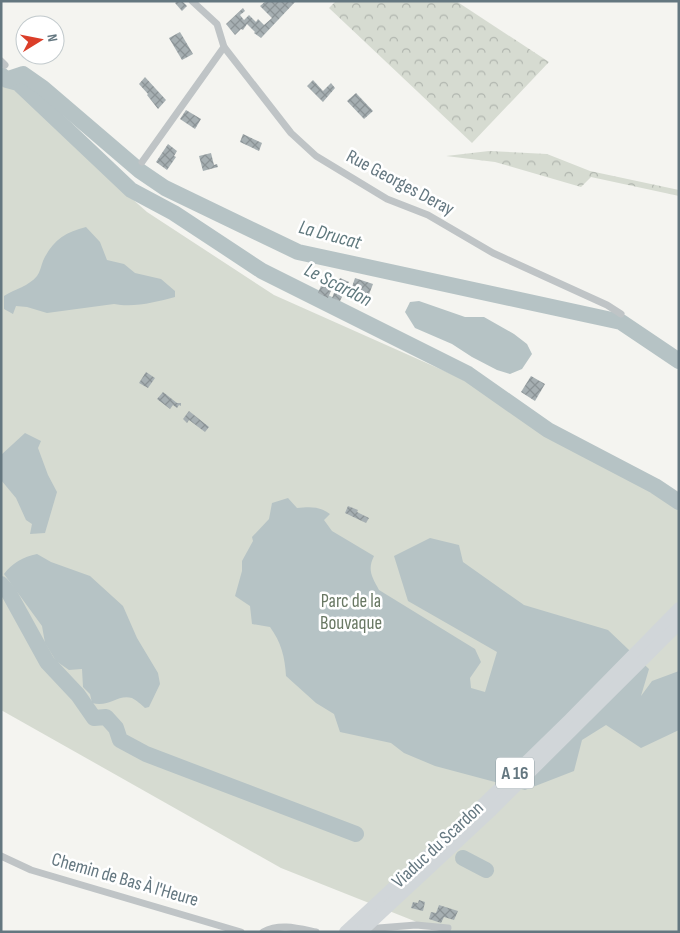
<svg xmlns="http://www.w3.org/2000/svg" width="680" height="933" viewBox="0 0 680 933" font-family="'Sofia Sans Condensed',sans-serif">
  <style>
    .forest { fill: url(#forest-crowns) }
    .green { fill: #d6dbd1 }
    .water { fill: #b6c3c5 }
    .lines { fill: none; stroke-linecap: round; stroke-linejoin: round }
    .river { stroke: #b6c3c5; stroke-width: 16 }
    .building { fill: url(#building-cross-hatch) }
    .street { stroke: #bfc4c6; stroke-width: 7 }
    .highway { stroke: #d1d6d9; stroke-width: 12 }
    .labels { text-anchor: middle; dominant-baseline: central; stroke-width: 5; stroke-linejoin: round; paint-order: stroke }
    .shield { fill: #fff; stroke: #92a0a6; stroke-width: 1 }
    .shield-label { font-size: 18px; font-weight: bold; fill: #647780 }
    .street-label { font-size: 19px; fill: #647780; stroke: #fff }
    .park-label { font-size: 19px; fill: #697863; stroke: #fff }
    .water-label { font-size: 20px; font-style: italic; fill: #60797e; stroke: #fff }
  </style>
  <defs>
    <pattern id="forest-crowns" width="20" height="18" patternUnits="userSpaceOnUse" patternTransform="scale(1.25)"><rect width="20" height="18" fill="#d6dbd1"/><path d="M2 6a3 3 0 1 1 6 0M12 15a3 3 0 1 1 6 0" fill="none" stroke="#b1b6af"/></pattern>
    <pattern id="building-cross-hatch" width="8" height="8" patternUnits="userSpaceOnUse" patternTransform="scale(1.25)"><rect width="8" height="8" fill="#a6afb2"/><path d="M0 0l8 8M0 8l8-8" fill="none" stroke="#8b9396"/></pattern>
  </defs>
  <rect width="100%" height="100%" fill="#f4f4f0"/>
  <g class="forest">
    <polygon points="336,1 456,1 549,62 472,143 329,8"/>
    <polygon points="489,151 547,154 590,171 679,190 679,196 591,177 581,187 495,162 446,156"/>
  </g>
  <polygon class="green" points="1,72 102,172 147,212 274,295 458,377 679,503 679,932 442,932 281,868 1,710"/>
  <g class="water">
    <path d="M86,227L100,242L107,260L124,264L135,273L161,279L175,291V297C156,302 134,308 114,304L47,313L27,307L16,306L13,314L4,309V296C15,289 29,286 37,276C40,272 41,266 43,261C52,241 65,232 86,227Z"/>
    <polygon points="419,301 465,317 484,317 514,334 527,344 532,354 522,369 510,374 497,370 472,357 452,344 415,328 405,312 410,302"/>
    <polygon points="25,433 41,441 38,448 48,475 57,492 45,533 30,534 32,524 26,520 16,498 1,480 1,455"/>
    <path d="M288,498L297,508C310,507 319,506 330,514L324,520L332,531L374,556C367,570 372,577 379,590L475,649L481,662L470,678L471,688L485,692L497,652L408,601L394,556L430,538L459,545L463,562L524,605L608,630L649,669L641,696L652,681L679,671V730L641,748L606,725L582,740L574,771L525,790L435,766L404,753L391,743L340,732L334,714L316,703L286,676C285,657 281,642 270,627L252,624L250,606L235,596L242,571V561L253,541L252,537L269,519L272,503Z"/>
    <path d="M37,554L51,562L90,576L123,606L137,638L158,673L160,684L149,707L145,708C142,705 136,700 132,698C117,694 109,708 92,703L90,694L83,687L82,669L69,670L56,661L45,643L42,626L4,574C12,563 23,557 37,554Z"/>
  </g>
  <g class="lines">
    <g class="river">
      <polyline points="1,75 7,80 18,83 131,190 174,213 262,271 468,374 548,430 655,486 679,502"/>
      <polyline points="8,79 23,74 43,88 140,171 165,188 298,252 621,322 679,361"/>
      <polyline points="1,584 9,593 47,662 78,695 94,718 106,717 116,728 120,740 146,754 356,834"/>
      <polyline points="463,858 486,870"/>
    </g>
  </g>
  <g class="building">
    <polygon points="177,1 182,1 187,6 182,11 175,3"/>
    <polygon points="266,1 295,2 261,38 254,33 255,32 247,24 243,30 241,29 235,35 226,24 243,8 245,11 240,15 244,20 249,15 256,22 258,19 264,25 272,18 260,6"/>
    <polygon points="180,32 193,54 182,60 169,38"/>
    <polygon points="145,77 166,100 158,109 147,95 148,94 139,84"/>
    <polygon points="313,80 323,91 331,83 335,88 323,102 307,86"/>
    <polygon points="356,93 373,111 364,119 347,101"/>
    <polygon points="186,110 201,119 195,129 180,119"/>
    <polygon points="243,134 262,143 259,151 240,142"/>
    <polygon points="168,144 177,151 174,156 176,157 167,170 156,162"/>
    <polygon points="211,153 214,165 217,164 218,167 203,171 199,156"/>
    <polygon points="326,274 336,279 328,298 318,293"/>
    <polygon points="340,278 349,282 340,301 332,298"/>
    <polygon points="355,278 373,284 366,302 349,296"/>
    <polygon points="146,372 155,378 148,388 139,383"/>
    <polygon points="531,376 545,384 535,401 521,392"/>
    <polygon points="163,392 177,403 181,403 181,406 179,405 177,408 173,405 170,409 157,399"/>
    <polygon points="189,411 209,427 205,432 189,420 187,423 183,419"/>
    <polygon points="348,506 358,510 357,512 369,518 366,523 345,513"/>
    <polygon points="419,900 425,902 423,911 411,908 413,902 418,903"/>
    <polygon points="439,905 458,911 454,920 444,917 441,923 429,919 431,912 436,913"/>
  </g>
  <g class="lines">
    <g class="street">
      <polyline points="192,1 217,24 224,47 291,133 316,156 387,199 428,215 493,253 607,305 621,314"/>
      <polyline points="1,61 5,65"/>
      <polyline points="142,162 224,47"/>
      <polyline points="1,856 31,870 241,932"/>
      <polyline points="366,929 416,925 448,928"/>
      <path d="M263,932C280,923 297,928 316,932"/>
    </g>
    <g class="highway">
      <polyline points="345,932 484,803 569,720 679,608"/>
      <polyline points="361,932 492,810 679,624"/>
    </g>
  </g>
  <g class="labels">
    <rect class="shield" x="496" y="757.5" width="38" height="31" rx="4"/>
    <g class="shield-label">
      <text x="515" y="773">A 16</text>
    </g>
    <g class="street-label">
      <text transform="translate(400 183) rotate(28)">Rue Georges Deray</text>
      <text transform="translate(438 845) rotate(-43)">Viaduc du Scardon</text>
      <text transform="translate(125 880) rotate(16)">Chemin de Bas À l'Heure</text>
    </g>
    <g class="park-label">
      <text x="351" y="601">Parc de la<tspan x="351" dy="22">Bouvaque</tspan></text>
    </g>
    <g class="water-label">
      <text transform="translate(330 235) rotate(15)">La Drucat</text>
      <text transform="translate(338 285) rotate(27)">Le Scardon</text>
    </g>
  </g>
  <rect width="680" height="933" fill="none" stroke="#647780" stroke-width="5"/>
  <g transform="translate(40 40) rotate(80)"><circle r="24" fill="#ffffff" stroke="#c1c9cc"/>
  <path d="M0-4L9 19L0 12L-9 19Z" fill="#db3e29"/>
  <text y="-8" font-size="14" font-weight="bold" text-anchor="middle" fill="#647780">N</text>
  </g>
</svg>
